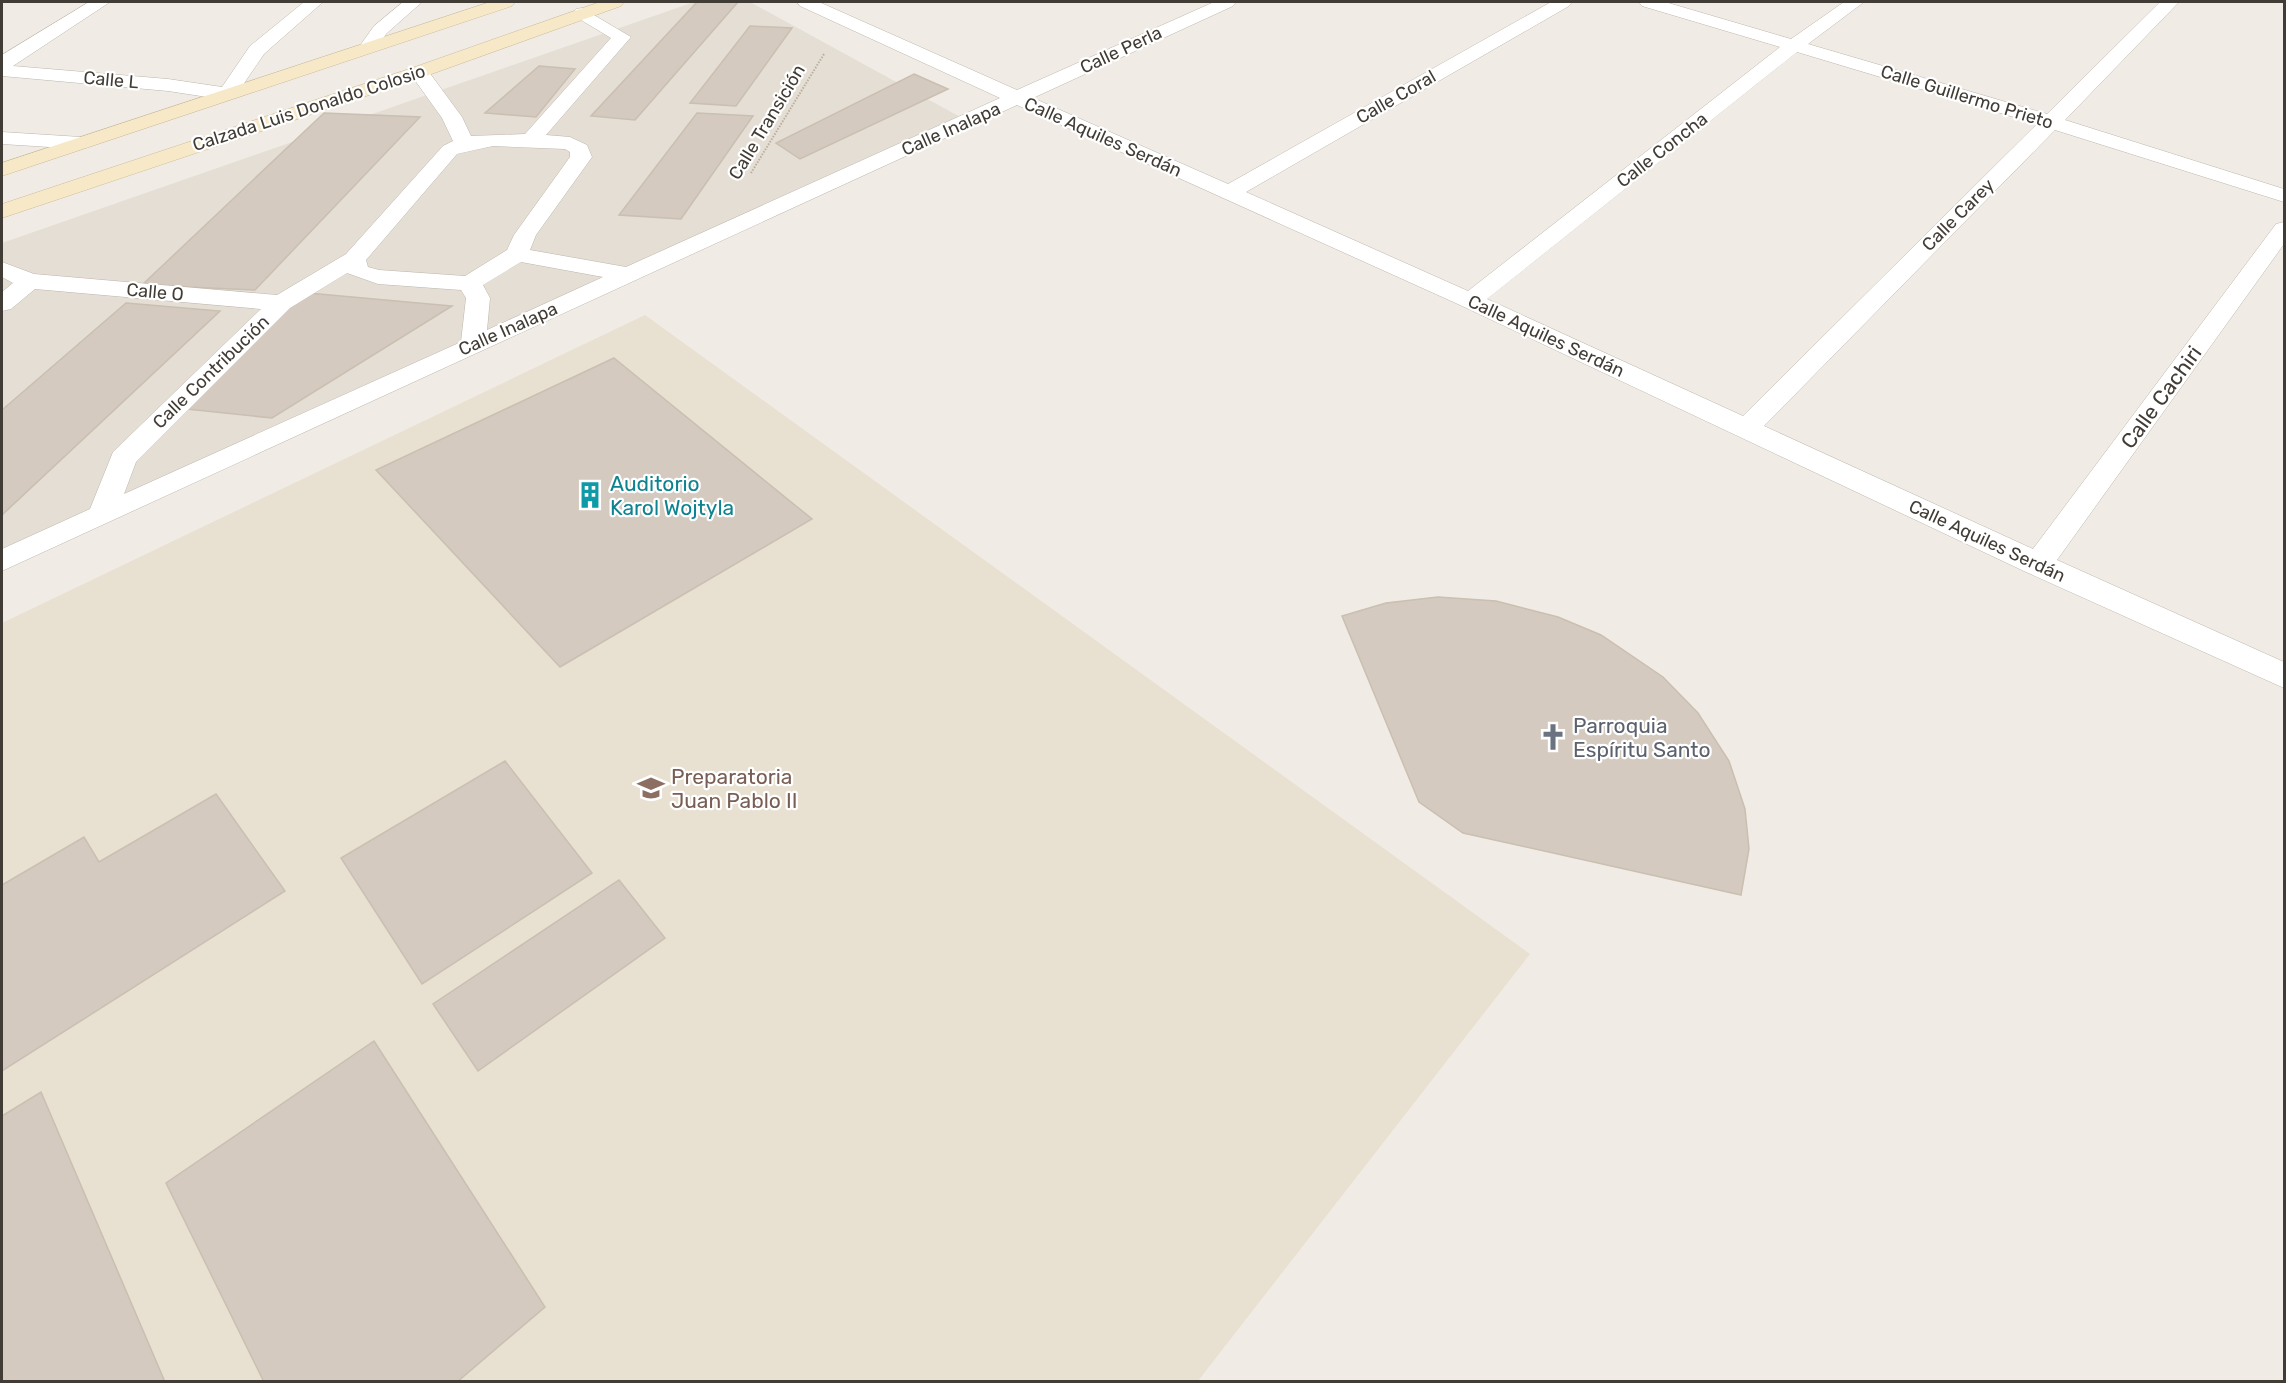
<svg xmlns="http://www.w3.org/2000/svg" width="2286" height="1383" viewBox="0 0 2286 1383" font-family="Rubik,sans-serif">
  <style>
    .residential { fill: #e4ded4 }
    .education { fill: #e8e0d1 }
    .building { fill: #d4cabf; stroke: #cabfb0; stroke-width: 1.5 }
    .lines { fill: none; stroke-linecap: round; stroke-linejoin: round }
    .minor-casing { stroke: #beb6ac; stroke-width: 1 }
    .secondary-casing { stroke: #cbbb9a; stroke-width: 1 }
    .path { stroke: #bbae9c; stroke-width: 2; stroke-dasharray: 1.5 1.5; stroke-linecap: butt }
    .minor { fill: #fff; fill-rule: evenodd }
    .secondary { fill: #f7e9c8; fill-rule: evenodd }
    .labels { text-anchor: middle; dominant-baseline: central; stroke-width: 4.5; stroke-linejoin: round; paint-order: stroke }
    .far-street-label { font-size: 18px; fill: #423c36; stroke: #fff }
    .street-label { font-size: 21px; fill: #423c36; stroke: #fff }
    .culture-label { font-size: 21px; fill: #0d838f; stroke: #fff; text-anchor: start }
    .worship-label { font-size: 21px; fill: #5b616d; stroke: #fff; text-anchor: start }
    .education-label { font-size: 21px; fill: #785e54; stroke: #fff; text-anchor: start }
  </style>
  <rect width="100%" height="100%" fill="#f0ece5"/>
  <polygon class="residential" points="694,2 750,2 964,119 2,553 2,243"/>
  <polygon class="education" points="645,315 1530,954 1198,1381 2,1382 2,623"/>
  <g class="building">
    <polygon points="697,2 738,2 635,120 591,116"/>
    <polygon points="750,26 792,28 736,106 690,103"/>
    <polygon points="539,66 575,69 536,117 485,113"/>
    <polygon points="914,74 948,89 800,159 776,143"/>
    <polygon points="324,113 420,117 255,290 142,285"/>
    <polygon points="697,113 753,116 681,219 619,215"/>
    <polygon points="308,293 452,306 272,418 176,408 280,314"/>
    <polygon points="126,303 220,311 2,515 2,410"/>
    <polygon points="614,358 812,519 560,667 376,470"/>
    <polygon points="1438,597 1496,601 1558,617 1601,635 1663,677 1698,713 1729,761 1745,809 1749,849 1741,895 1463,833 1419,802 1342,616 1386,603"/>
    <polygon points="505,761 592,873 422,984 341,858"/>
    <polygon points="216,794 285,891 2,1071 2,885 84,837 99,862"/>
    <polygon points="619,880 665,938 478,1071 433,1004"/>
    <polygon points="374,1041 545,1307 457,1382 264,1382 166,1183"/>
    <polygon points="41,1092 165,1382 2,1382 2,1116"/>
  </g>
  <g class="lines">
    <defs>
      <g id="minor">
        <polygon points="89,2 110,2 13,66 168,79 222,87 250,46 304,2 323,2 264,54 234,98 227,100 168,91 2,76 2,55"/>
        <polygon points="403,2 422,2 386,34 375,51 361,51 359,47 374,26"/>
        <path d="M797,2H819L1017,90L1214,2H1236L1233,6L1033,98L1228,184L1551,2H1572L1569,6L1246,192L1468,291L1780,47L1642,6L1639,2H1665L1791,39L1844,2H1864L1808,44L2047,114L2160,2H2179L2065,120L2284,189V202L2055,130L1764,426L2033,549L2276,224L2284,222V244L2057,560L2284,662V688L2026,572L1460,305L1017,105L2,571V549L90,509L113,452L261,309L35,289L11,309L2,311V292L13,283L2,277V262L34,274L277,295L346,254L443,146L453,141L442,118L409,72L412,68H426L462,117L471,136L525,134L611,38L576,17L573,13L576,9L582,8L631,37L546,135L570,137L587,145L592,157L536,235L530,250L626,267L1000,98L800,6ZM1797,52L2037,124L1743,416L1487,299ZM493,146L565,149L570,152V157L514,235L507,250L465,276L379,270L368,267L366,260L457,154ZM521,262L603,277L487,330L490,298L483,285ZM347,273L378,284L461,290L466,298L461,342L124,494L136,462L290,308Z"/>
        <polygon points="2,132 81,137 88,139 91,143 88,147 81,149 2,144"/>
      </g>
      <g id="secondary">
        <polygon points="490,2 515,2 512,6 2,176 2,163"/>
        <polygon points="600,2 624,2 621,6 426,76 2,218 2,204 412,68"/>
      </g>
    </defs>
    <use href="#minor" class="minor-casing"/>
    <use href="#secondary" class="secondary-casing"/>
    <polyline class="path" points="751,173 824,54"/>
    <use href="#minor" class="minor"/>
    <use href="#secondary" class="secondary"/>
  </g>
  <defs>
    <symbol id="building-bare" viewBox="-9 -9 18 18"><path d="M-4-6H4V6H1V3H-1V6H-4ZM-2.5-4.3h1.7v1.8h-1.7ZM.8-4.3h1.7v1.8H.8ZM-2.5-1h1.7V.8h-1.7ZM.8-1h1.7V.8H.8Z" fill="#0f9aa8" stroke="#fff" stroke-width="2.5" paint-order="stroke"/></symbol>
    <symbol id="church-bare" viewBox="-9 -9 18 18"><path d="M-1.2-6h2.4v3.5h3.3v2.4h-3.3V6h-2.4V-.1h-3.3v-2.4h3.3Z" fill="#6b7280" stroke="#fff" stroke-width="2.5" paint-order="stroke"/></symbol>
    <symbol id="university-bare" viewBox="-9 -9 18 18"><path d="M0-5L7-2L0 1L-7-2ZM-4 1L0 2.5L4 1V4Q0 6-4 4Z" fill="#8d6e63" stroke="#fff" stroke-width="2.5" paint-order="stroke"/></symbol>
  </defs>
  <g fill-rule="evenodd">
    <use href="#building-bare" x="571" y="476" width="38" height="38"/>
    <use href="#church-bare" x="1534" y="718" width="38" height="38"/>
    <use href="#university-bare" x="632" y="769" width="38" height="38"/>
  </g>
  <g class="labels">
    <g class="far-street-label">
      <text transform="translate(1121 50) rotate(-25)">Calle Perla</text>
      <text transform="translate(111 80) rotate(5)">Calle L</text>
      <text transform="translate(1396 97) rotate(-30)">Calle Coral</text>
      <text transform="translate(1967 97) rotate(17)">Calle Guillermo Prieto</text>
      <text transform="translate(309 108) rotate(-18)">Calzada Luis Donaldo Colosio</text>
      <text transform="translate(767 122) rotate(-59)">Calle Transición</text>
      <text transform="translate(951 129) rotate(-24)">Calle Inalapa</text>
      <text transform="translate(1103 137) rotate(24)">Calle Aquiles Serdán</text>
      <text transform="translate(1662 150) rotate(-38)">Calle Concha</text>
      <text transform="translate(1958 215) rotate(-45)">Calle Carey</text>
      <text transform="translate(155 292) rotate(5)">Calle O</text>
      <text transform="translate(508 329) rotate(-24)">Calle Inalapa</text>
      <text transform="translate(1546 336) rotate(25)">Calle Aquiles Serdán</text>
      <text transform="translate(211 372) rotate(-44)">Calle Contribución</text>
      <text transform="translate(1987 541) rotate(25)">Calle Aquiles Serdán</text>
    </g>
    <g class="street-label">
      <text transform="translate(2161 397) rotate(-54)">Calle Cachiri</text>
    </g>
    <g class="culture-label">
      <text x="610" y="483">Auditorio<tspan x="610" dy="24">Karol Wojtyla</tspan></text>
    </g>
    <g class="worship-label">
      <text x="1573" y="725">Parroquia<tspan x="1573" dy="24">Espíritu Santo</tspan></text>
    </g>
    <g class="education-label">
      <text x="671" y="776">Preparatoria<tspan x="671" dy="24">Juan Pablo II</tspan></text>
    </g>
  </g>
  <rect width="2286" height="1383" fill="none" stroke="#423c36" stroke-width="6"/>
</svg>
